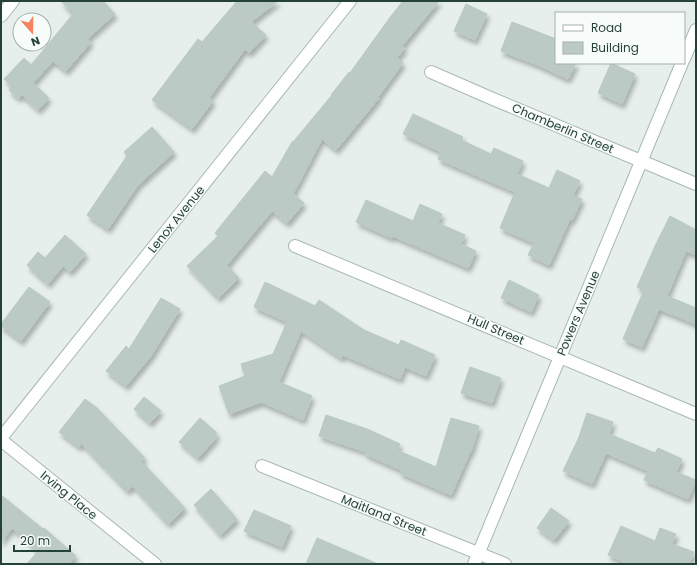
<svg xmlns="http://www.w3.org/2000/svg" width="697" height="565" viewBox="0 0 697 565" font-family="Poppins,sans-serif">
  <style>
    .building { fill: #bbcac4; stroke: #b8c9c2; filter: url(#shadow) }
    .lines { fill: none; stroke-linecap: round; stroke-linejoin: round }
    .minor-casing { stroke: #a8b8b2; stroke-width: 14 }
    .minor { stroke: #fff; stroke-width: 12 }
    .labels { text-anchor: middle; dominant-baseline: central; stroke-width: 3; stroke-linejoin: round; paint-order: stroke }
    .street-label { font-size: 12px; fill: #24423a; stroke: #f7fbf9 }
  </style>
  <defs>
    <filter id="shadow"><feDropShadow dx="2.5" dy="4.5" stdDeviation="2" flood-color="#0004"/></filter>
  </defs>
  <rect width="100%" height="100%" fill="#e6efeb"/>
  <g class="building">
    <polygon points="61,1 103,1 115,14 87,39 91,42 66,71 53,61 33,83 49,98 38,110 22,95 18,98 9,90 12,86 4,79 24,58 31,65 73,14"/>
    <polygon points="237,1 278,1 251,22 266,35 249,53 245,49 209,98 213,101 192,129 152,100 198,39 202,42"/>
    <polygon points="403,1 439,1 402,46 405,48 397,58 403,63 378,97 379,98 336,150 322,139 293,194 304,203 287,223 272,211 227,265 239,278 218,298 187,266 218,236 215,233 265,171 272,177 292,142 293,142 332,95 331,95 349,72 350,73 391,16"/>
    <polygon points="466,4 487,14 475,40 454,31"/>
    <polygon points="512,22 556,39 556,63 576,63 568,79 538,65 501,51"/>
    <polygon points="611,63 635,74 622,104 598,93"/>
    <polygon points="413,114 463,137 461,140 491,154 494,148 523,161 517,174 549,188 557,170 580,181 573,195 582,199 572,220 570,219 549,265 528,255 534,243 500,228 515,192 438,159 441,152 403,134"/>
    <polygon points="152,127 174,152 138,185 108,229 87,215 127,156 124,152"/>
    <polygon points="366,200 413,221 420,204 442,214 438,223 465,235 461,244 476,251 468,268 393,236 392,238 356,222"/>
    <polygon points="670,216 696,230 696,255 686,251 667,296 696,308 696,324 659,309 642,347 623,339 644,290 637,287 656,244"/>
    <polygon points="65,235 86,254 70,272 63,266 48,284 27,265 38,252 45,258"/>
    <polygon points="509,280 539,295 531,312 501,298"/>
    <polygon points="265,282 315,306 319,300 364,330 399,345 401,340 435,355 426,376 405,367 400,379 343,355 341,358 301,331 279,382 312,396 303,420 261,402 229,414 219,386 245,376 241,364 273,354 287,322 254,307"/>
    <polygon points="29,287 50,302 21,341 1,326 1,324"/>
    <polygon points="161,298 180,309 151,356 126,386 106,371 126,346 129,349"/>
    <polygon points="470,367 501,378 492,403 461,393"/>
    <polygon points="144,397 161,411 150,423 134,409"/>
    <polygon points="85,399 96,407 145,458 141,461 185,508 168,524 133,486 127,491 82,444 79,447 59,432"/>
    <polygon points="587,413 613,422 609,434 655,453 658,448 682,459 676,472 696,480 688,499 644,480 648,471 606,453 592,484 563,471 579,437"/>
    <polygon points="326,415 367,429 400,444 397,450 436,467 451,418 479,426 471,452 470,452 451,495 400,473 401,470 365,454 366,452 319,436"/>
    <polygon points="200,418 216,432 216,438 198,458 179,442"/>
    <polygon points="211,489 237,519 220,535 194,505"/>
    <polygon points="1,495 43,529 44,528 76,556 69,564 27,564 38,551 12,528 1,542"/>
    <polygon points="551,508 569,521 554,540 537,528"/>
    <polygon points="254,510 291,526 282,547 244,531"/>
    <polygon points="621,526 655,541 660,528 676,534 672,544 694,552 689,564 629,564 608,555"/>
    <polygon points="317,538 378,564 306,564"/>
  </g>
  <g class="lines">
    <defs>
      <g id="minor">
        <polyline points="1,16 13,1"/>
        <polyline points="684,59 696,30"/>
        <polyline points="431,72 493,99 696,184"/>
        <polyline points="295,246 696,414"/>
        <polyline points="1,438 350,1"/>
        <polyline points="1,440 155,564"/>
        <polyline points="262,466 505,564"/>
        <polyline points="474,564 682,63"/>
      </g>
    </defs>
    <use href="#minor" class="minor-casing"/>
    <use href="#minor" class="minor"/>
  </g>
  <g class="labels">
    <g class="street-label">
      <text transform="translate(563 128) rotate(23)">Chamberlin Street</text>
      <text transform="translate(176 219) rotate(-51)">Lenox Avenue</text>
      <text transform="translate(578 313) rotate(-67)">Powers Avenue</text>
      <text transform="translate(496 329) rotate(23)">Hull Street</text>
      <text transform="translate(69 495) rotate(39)">Irving Place</text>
      <text transform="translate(384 515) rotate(22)">Maitland Street</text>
    </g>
  </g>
  <rect width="697" height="565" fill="none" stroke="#24423a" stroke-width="4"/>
  <rect x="555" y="12" width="130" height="52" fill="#f7fbf9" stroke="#a3b1ad"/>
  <rect x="563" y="25" width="20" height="6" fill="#ffffff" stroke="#a3b1ad"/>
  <text x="591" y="32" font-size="12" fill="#24423a">Road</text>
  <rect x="563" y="42" width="20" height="12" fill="#bbcac4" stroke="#a3b1ad"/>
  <text x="591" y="52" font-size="12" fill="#24423a">Building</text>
  <g transform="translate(32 32) rotate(160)"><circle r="19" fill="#f7fbf9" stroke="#a3b1ad"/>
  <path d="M0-3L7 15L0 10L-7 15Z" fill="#f4845f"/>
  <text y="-6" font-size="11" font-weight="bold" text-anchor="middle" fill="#24423a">N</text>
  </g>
  <path d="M14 545v6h56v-6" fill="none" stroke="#24423a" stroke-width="2"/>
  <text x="20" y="545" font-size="12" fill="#24423a" stroke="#f7fbf9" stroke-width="3" paint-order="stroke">20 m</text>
</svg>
